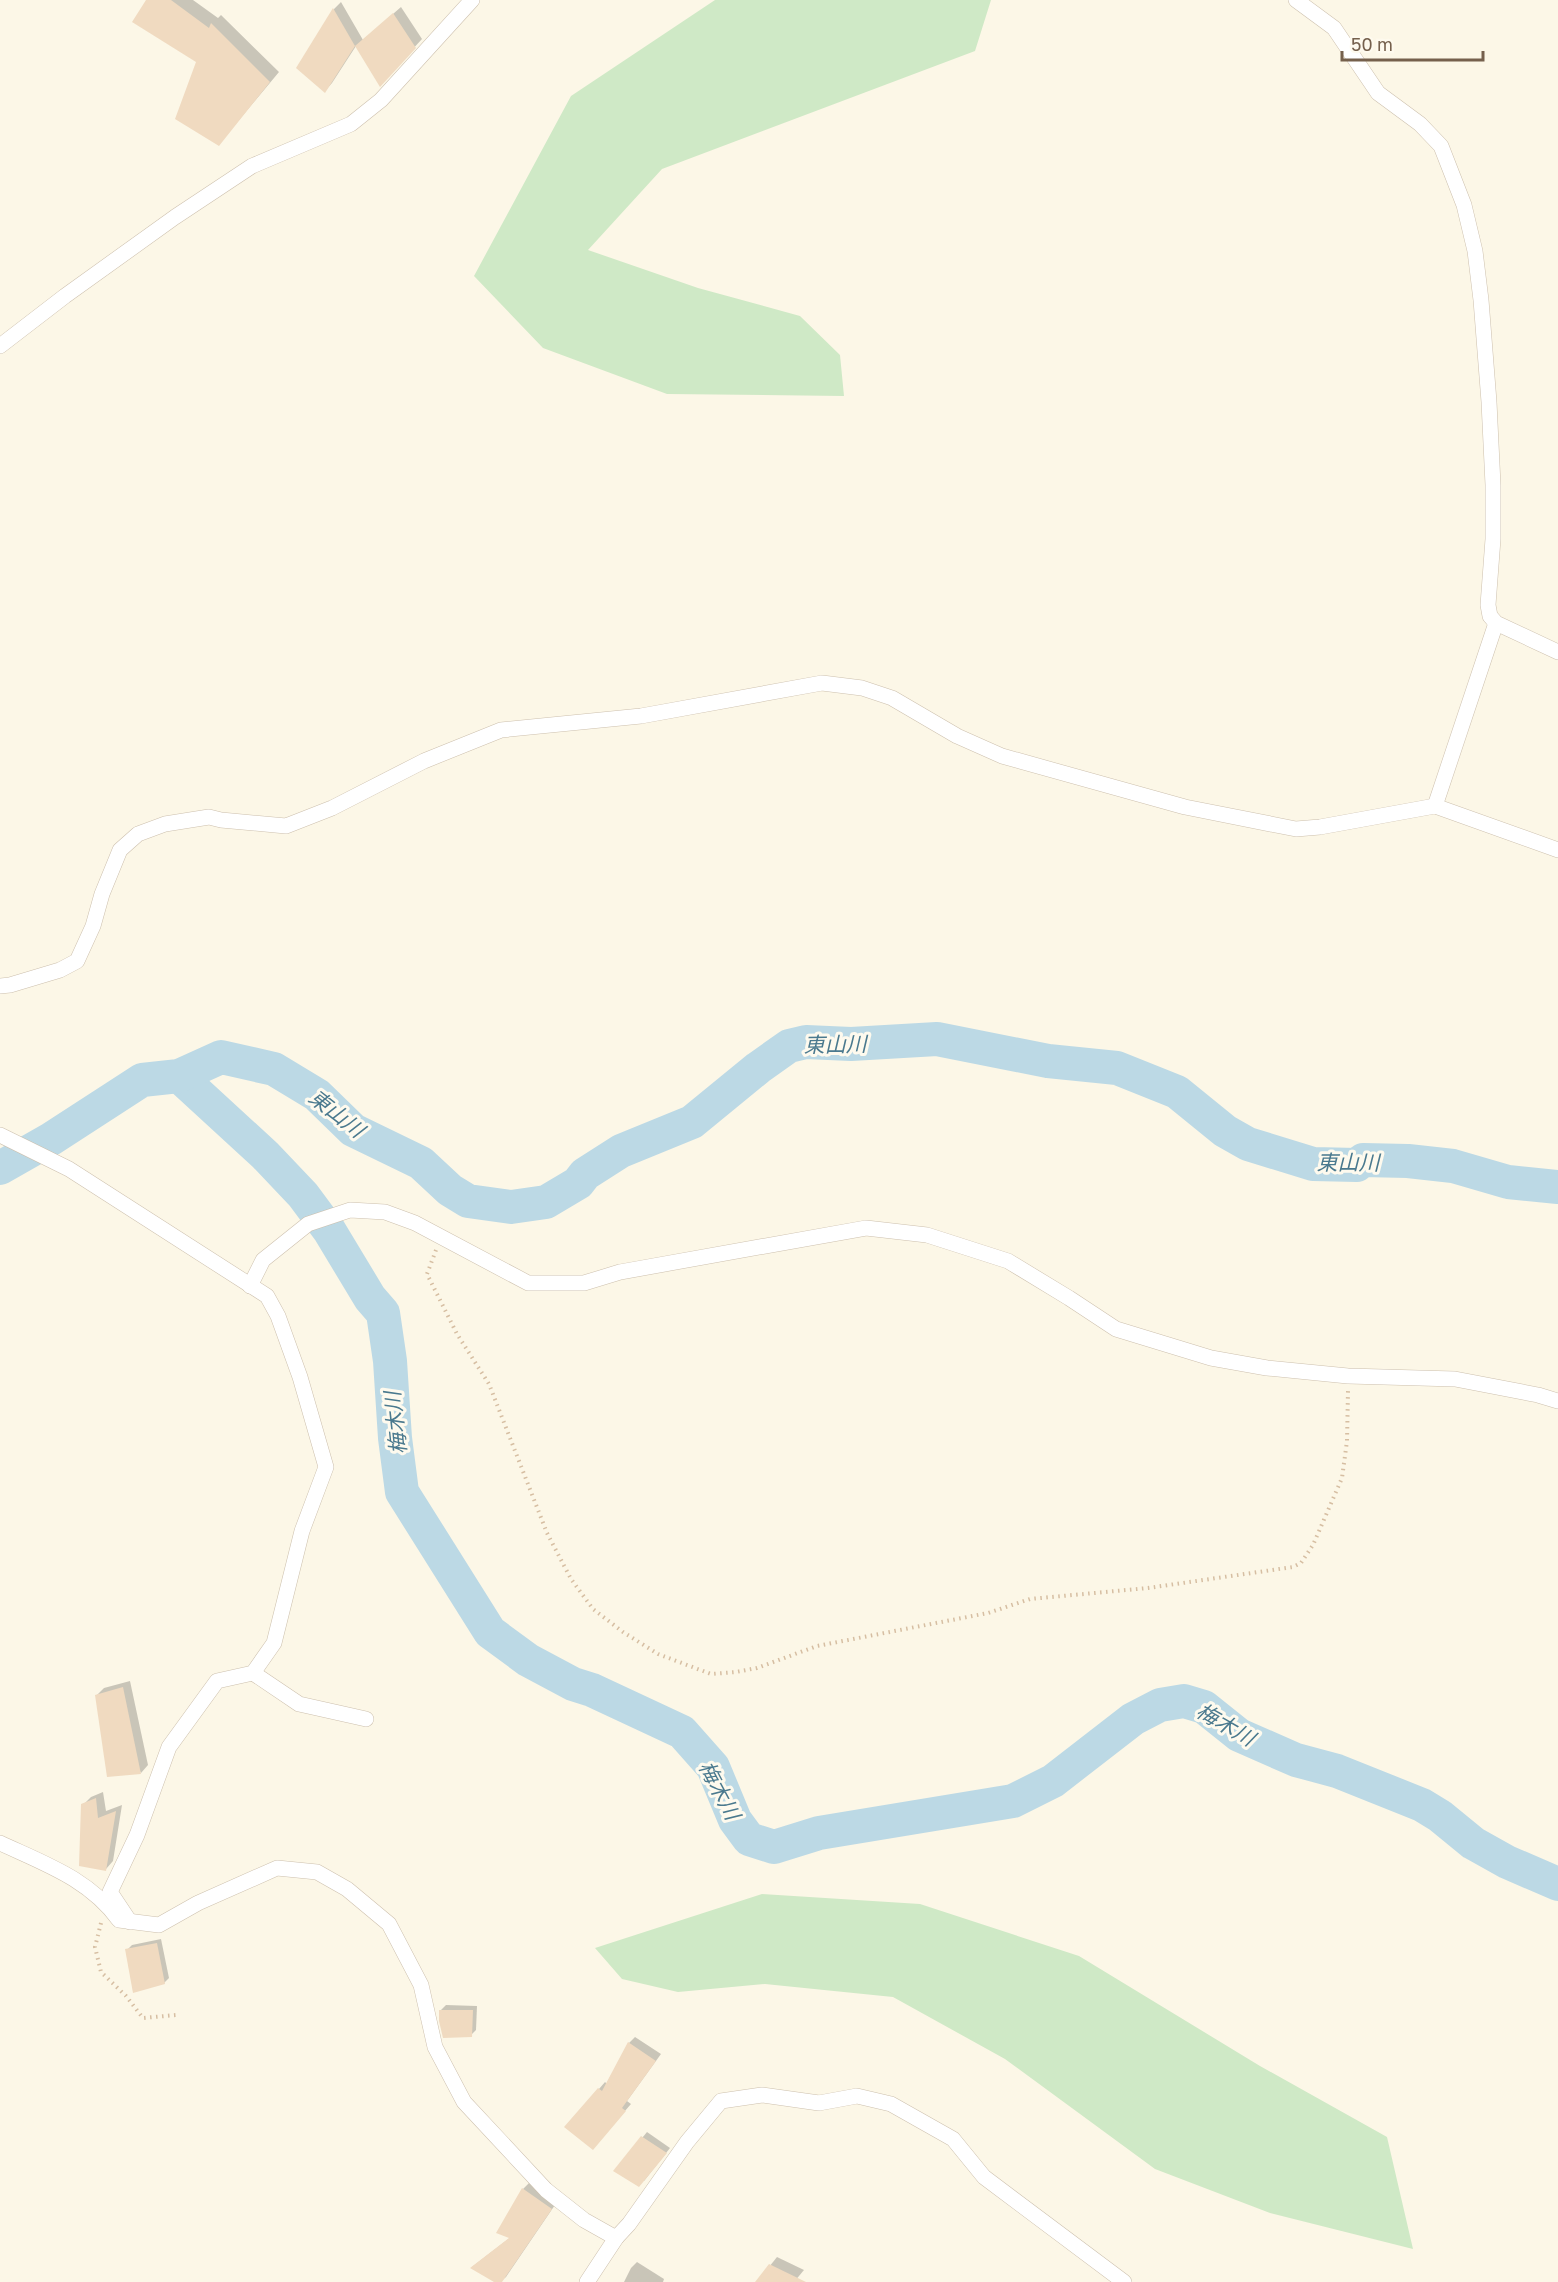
<svg xmlns="http://www.w3.org/2000/svg" width="1558" height="2282" viewBox="0 0 1558 2282" font-family="'Golos Text','Noto Sans JP',sans-serif">
  <style>
    .green { fill: #cfe9c6 }
    .shadow { fill: #0003 }
    .lines { fill: none; stroke-linecap: round; stroke-linejoin: round }
    .river { stroke: #bcd9e5; stroke-width: 34 }
    .building { fill: #f0dac0 }
    .minor-casing { stroke: #cdc0ae; stroke-width: 16 }
    .path { stroke: #d6bea2; stroke-width: 4; stroke-dasharray: 1.5 4.5; stroke-linecap: butt }
    .minor { stroke: #fff; stroke-width: 15 }
    .labels { text-anchor: middle; dominant-baseline: central; stroke-width: 6; stroke-linejoin: round; paint-order: stroke }
    .water-label { font-size: 21px; font-style: italic; fill: #4a798e; stroke: #fefaee }
  </style>
  <rect width="100%" height="100%" fill="#fcf7e7"/>
  <g class="green">
    <polygon points="715,0 991,0 975,51 662,169 588,250 698,288 800,316 840,355 844,396 667,394 543,348 474,276 571,96"/>
    <polygon points="762,1894 920,1904 1079,1956 1260,2066 1387,2137 1413,2249 1270,2213 1155,2169 1005,2059 893,1997 765,1984 678,1992 622,1979 595,1948"/>
  </g>
  <g class="shadow">
    <polygon points="148,0 193,0 218,18 221,15 279,72 219,144 198,62"/>
    <polygon points="341,2 363,40 401,7 422,39 387,77 356,46 332,83 325,91 298,67 334,9"/>
    <polygon points="130,1681 148,1765 141,1773 97,1695 104,1688"/>
    <polygon points="103,1792 106,1811 122,1805 113,1861 106,1869 83,1805 91,1797"/>
    <polygon points="161,1939 169,1978 164,1983 127,1950 132,1945"/>
    <polygon points="446,2005 477,2006 476,2030 471,2035 441,2010"/>
    <polygon points="635,2037 661,2054 627,2101 631,2104 599,2141 566,2126 599,2089 605,2082 607,2084 629,2043"/>
    <polygon points="647,2132 670,2148 644,2181 615,2171"/>
    <polygon points="529,2183 557,2202 506,2277 500,2282 497,2282 472,2267 511,2237 523,2189"/>
    <polygon points="777,2257 804,2270 794,2282 757,2282"/>
    <polygon points="637,2262 664,2279 663,2282 624,2282 631,2268"/>
  </g>
  <g class="lines">
    <g class="river">
      <polyline points="179,1076 265,1155 303,1195 329,1230 370,1298 383,1313 390,1361 395,1438 402,1492 490,1632 528,1660 573,1684 592,1690 682,1732 713,1767 735,1820 749,1839 774,1847 819,1833 1013,1801 1053,1781 1133,1719 1160,1705 1184,1701 1204,1707 1239,1735 1296,1760 1337,1771 1422,1805 1440,1816 1473,1843 1507,1862 1558,1884"/>
      <polyline points="0,1168 51,1139 142,1080 179,1076 221,1057 274,1069 317,1095 353,1130 421,1163 450,1190 468,1201 511,1207 546,1202 578,1183 585,1174 621,1151 692,1122 758,1068 789,1046 806,1042 851,1044 937,1039 1048,1061 1117,1068 1177,1092 1225,1131 1248,1144 1313,1164 1357,1165 1363,1160 1408,1161 1453,1166 1508,1182 1558,1187"/>
    </g>
  </g>
  <g class="building">
    <polygon points="146,0 171,0 209,28 211,23 270,82 219,146 175,119 196,62 132,22"/>
    <polygon points="333,8 355,46 325,93 296,68"/>
    <polygon points="393,13 416,48 380,87 355,46"/>
    <polygon points="123,1687 141,1774 107,1777 95,1695"/>
    <polygon points="96,1798 98,1818 116,1811 106,1871 79,1866 81,1804"/>
    <polygon points="157,1943 165,1984 133,1993 125,1949"/>
    <polygon points="439,2010 473,2010 472,2037 443,2038 439,2021"/>
    <polygon points="628,2042 656,2061 622,2108 626,2111 593,2150 564,2127 598,2088 602,2091"/>
    <polygon points="641,2136 667,2153 639,2187 613,2171"/>
    <polygon points="522,2188 552,2209 502,2282 494,2282 470,2268 509,2238 496,2233"/>
    <polygon points="769,2264 806,2282 755,2282"/>
  </g>
  <g class="lines">
    <defs>
      <g id="minor">
        <polyline points="1296,0 1334,28 1378,93 1420,124 1441,146 1464,205 1475,251 1481,300 1489,402 1493,485 1493,539 1488,605 1490,616 1496,623 1558,652"/>
        <polyline points="0,346 65,296 175,217 252,166 351,124 381,100 472,0"/>
        <polyline points="1435,806 1496,623"/>
        <polyline points="0,986 10,985 60,970 77,961 93,926 102,894 120,850 138,834 165,824 209,817 221,820 286,826 332,808 424,761 501,730 641,716 822,683 862,688 892,698 957,736 1002,756 1185,807 1296,829 1320,827 1435,806 1558,850"/>
        <polyline points="0,1135 69,1169 267,1296 278,1316 300,1377 326,1467 302,1531 274,1643 253,1673 217,1681 169,1747 137,1835 110,1892 130,1922"/>
        <polyline points="250,1286 263,1260 308,1224 350,1210 385,1212 415,1223 528,1283 584,1283 620,1272 866,1228 927,1235 1008,1261 1069,1298 1116,1329 1211,1358 1267,1368 1348,1376 1455,1379 1538,1395 1558,1401"/>
        <polyline points="253,1673 299,1704 366,1719"/>
        <path d="M0,1843C45,1864 89,1879 119,1920L159,1925L198,1903L277,1868L317,1872L347,1889L389,1924L421,1985L435,2047L464,2102L546,2190L584,2220L616,2238"/>
        <polyline points="587,2282 616,2238 629,2224 687,2142 721,2101 762,2095 819,2103 857,2096 891,2104 953,2139 984,2177 1124,2282"/>
      </g>
    </defs>
    <use href="#minor" class="minor-casing"/>
    <g class="path">
      <polyline points="436,1250 427,1274 457,1334 489,1384 547,1533 571,1579 593,1609 623,1632 658,1654 711,1674 736,1672 757,1668 817,1646 988,1613 1030,1599 1148,1588 1293,1567 1301,1563 1313,1545 1342,1478 1347,1441 1348,1391"/>
      <polyline points="101,1923 95,1947 101,1972 126,1996 143,2018 176,2015"/>
    </g>
    <use href="#minor" class="minor"/>
  </g>
  <g class="labels">
    <g class="water-label">
      <text transform="translate(835 1044) rotate(-1)">東山川</text>
      <text transform="translate(337 1113) rotate(38)">東山川</text>
      <text x="1348" y="1162">東山川</text>
      <text transform="translate(395 1423) rotate(-96)">梅木川</text>
      <text transform="translate(1226 1724) rotate(30)">梅木川</text>
      <text transform="translate(720 1790) rotate(62)">梅木川</text>
    </g>
  </g>
  <path d="M1342 51v9h141v-9" fill="none" stroke="#75604c" stroke-width="3"/>
  <text x="1351" y="51" font-size="18" fill="#75604c" stroke="#fefaee" stroke-width="4.5" paint-order="stroke">50 m</text>
</svg>
